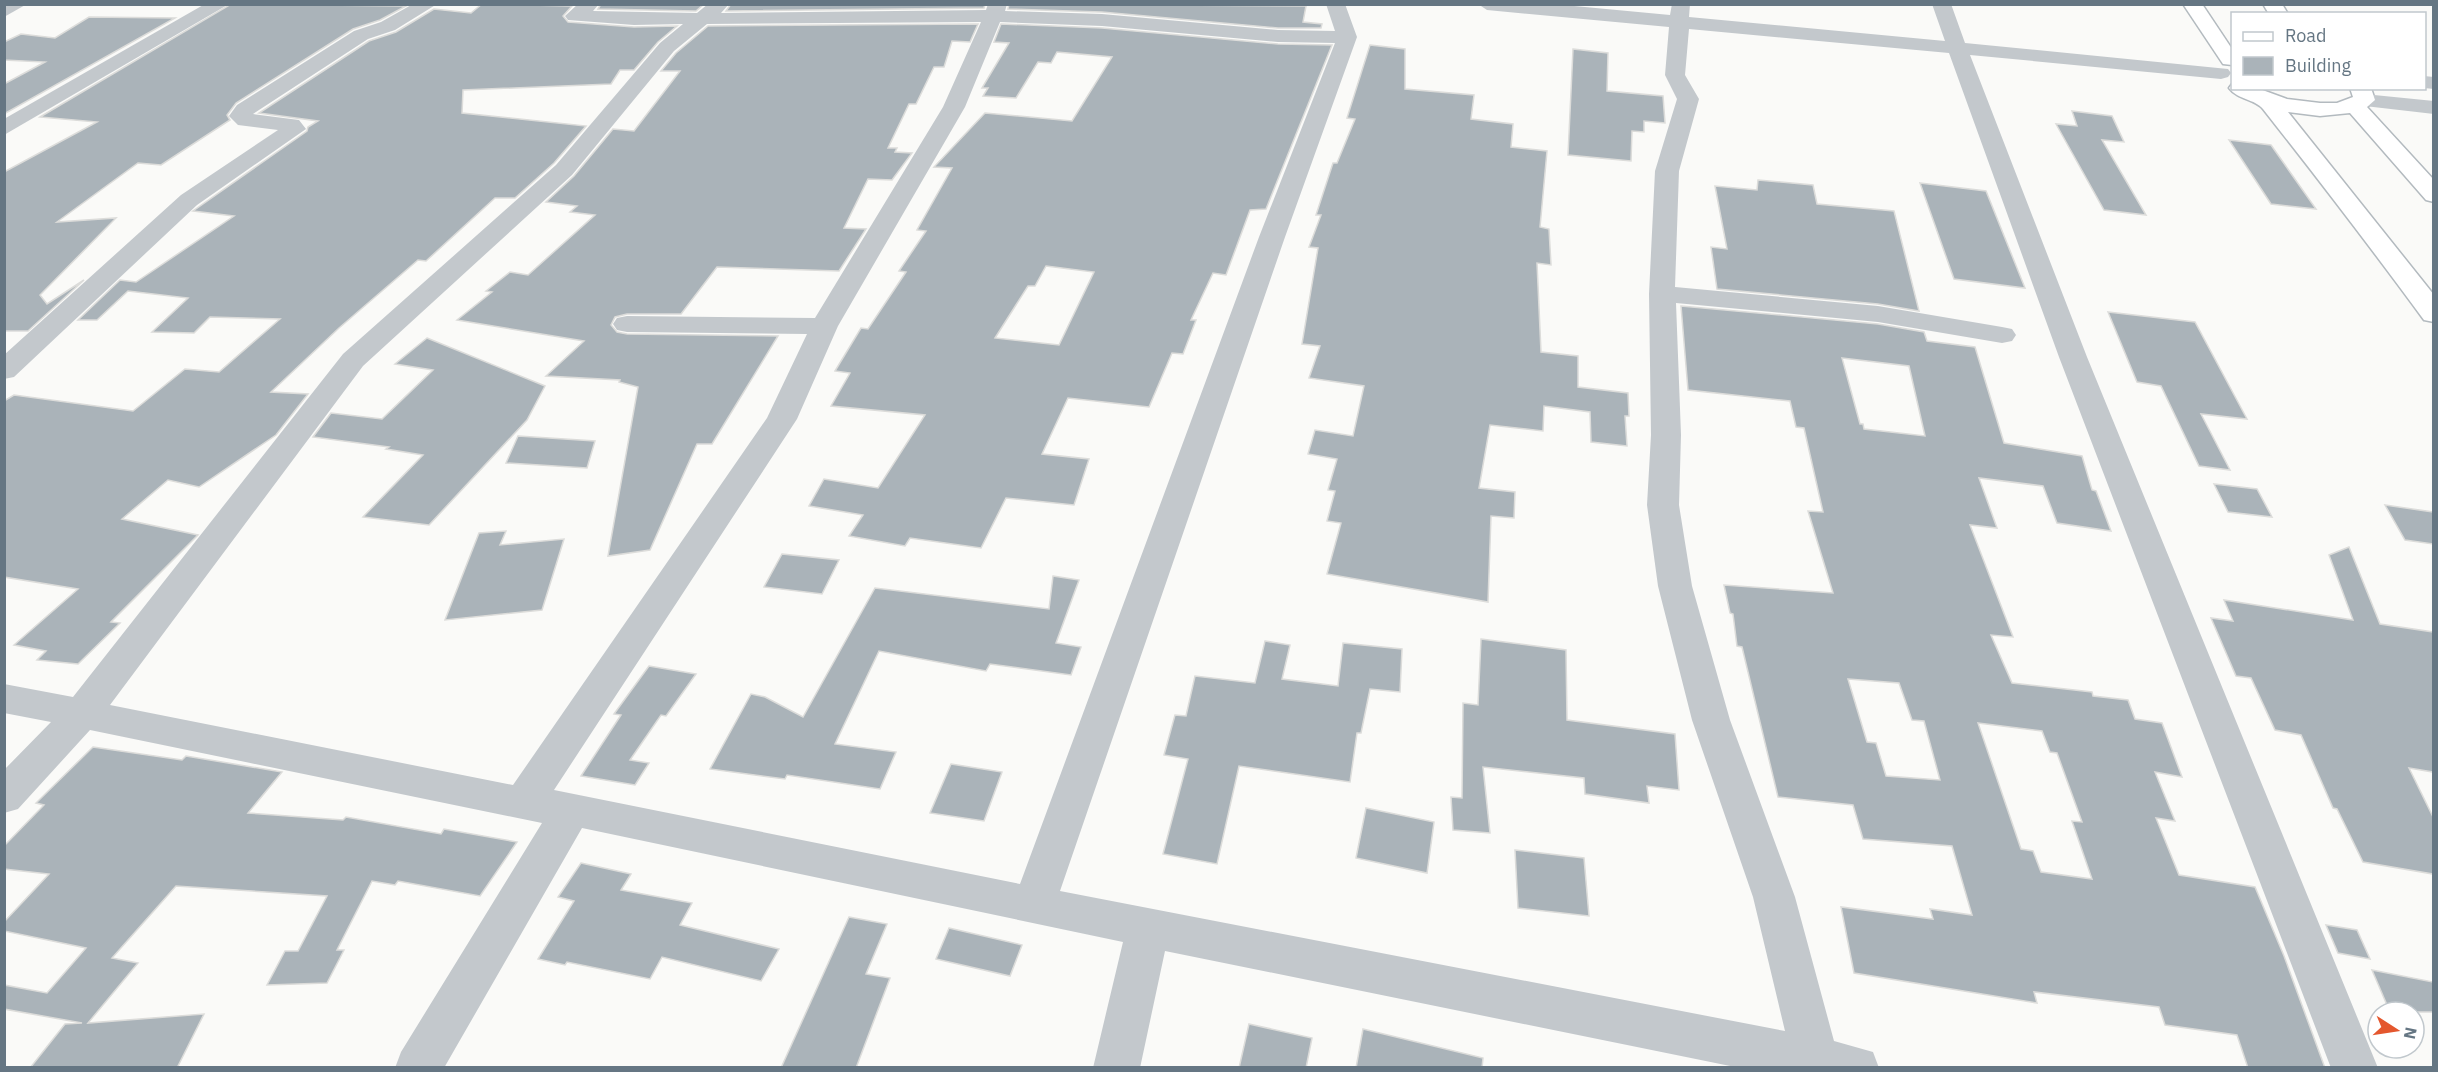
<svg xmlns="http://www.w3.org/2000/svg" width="2438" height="1072" viewBox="0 0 2438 1072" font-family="'IBM Plex Sans',sans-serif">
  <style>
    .building { fill: #aab3b9; stroke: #dcdcda; stroke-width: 1.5; fill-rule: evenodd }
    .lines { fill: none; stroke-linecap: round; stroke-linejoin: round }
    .secondary-casing { stroke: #b3babf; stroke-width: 3 }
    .minor { fill: #c3c8cc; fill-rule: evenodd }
    .tertiary { fill: #c3c8cc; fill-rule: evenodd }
    .secondary { fill: #fff; fill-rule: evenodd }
  </style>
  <rect width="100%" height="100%" fill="#fafaf8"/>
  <g class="building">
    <polygon points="231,4 406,6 380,20 353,29 236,103 227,115 230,120 161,165 138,163 57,222 116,218 40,295 47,304 84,280 28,331 4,331 4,172 97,122 40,117"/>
    <polygon points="482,4 572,6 563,16 568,22 634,27 677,26 658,42 634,70 620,70 611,84 463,90 462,113 586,126 554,163 515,198 495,198 426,261 418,260 339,328 271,392 308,394 276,435 199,487 168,480 122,519 198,535 111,622 120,623 78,664 37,660 46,651 14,645 78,589 4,577 4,401 14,395 133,411 185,369 219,372 280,319 210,317 194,333 152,332 188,298 128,291 97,320 78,320 120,280 136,282 234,216 193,211 307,131 308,127 318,121 259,113 369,41 396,32 434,9 471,13"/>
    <polygon points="601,4 704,4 696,11 598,9"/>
    <polygon points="731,4 985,4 984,8 726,11"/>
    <polygon points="1009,4 1306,6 1303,22 1322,24 1321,28 1278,28 1102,12 1008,9"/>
    <polygon points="89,17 175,18 4,114 4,84 45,62 4,60 4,42 21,34 55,38"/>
    <polygon points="978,24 970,42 952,41 944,67 934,67 916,104 909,104 888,148 897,148 895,152 912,153 892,180 868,179 844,228 866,229 839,271 717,267 681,314 627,314 615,317 611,325 617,332 627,334 778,336 712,444 697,444 650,550 608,556 638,387 619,382 620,380 546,376 584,341 457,320 492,292 486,291 510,272 528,275 595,215 570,212 577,206 546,202 574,176 613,129 634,131 680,71 661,71 676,53 708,26"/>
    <path d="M1001,24L1102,28L1278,44L1332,45L1266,209L1250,210L1226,275L1213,273L1191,320H1196L1183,354L1172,353L1149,407L1068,398L1042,454L1089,459L1074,505L1006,498L981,548L910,538L905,546L849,536L863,515L809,506L824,479L878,488L925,415L831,406L850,373L835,371L861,328L868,329L906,272L899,271L926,231L917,230L952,168L934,167L985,113L1072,121L1112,57L1057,52L1051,63L1038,62L1016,98L983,96L988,88H982L1009,43L994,42ZM1046,266L1094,272L1059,345L995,338L1028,286H1035Z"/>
    <polygon points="1370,45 1405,49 1405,89 1474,95 1471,119 1513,124 1511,147 1547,151 1540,227 1549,229 1551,265 1537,263 1541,352 1578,356 1578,387 1628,393 1629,416 1625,416 1627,446 1591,442 1590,412 1544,406 1543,431 1490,425 1479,488 1515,492 1514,518 1491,516 1488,602 1327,574 1341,523 1327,521 1335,491 1328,490 1337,459 1308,454 1315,430 1353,436 1364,386 1309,378 1320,346 1302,344 1318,248 1309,247 1321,215 1316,215 1333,163 1337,163 1355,119 1347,118"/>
    <polygon points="1573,49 1608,53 1607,91 1663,96 1665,123 1644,121 1644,132 1632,131 1631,161 1568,155"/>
    <polygon points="2072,111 2112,116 2124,142 2102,140 2146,215 2104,210 2056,124 2077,126"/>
    <polygon points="2229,140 2271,145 2316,209 2271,204"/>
    <polygon points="1758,180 1813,185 1817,204 1894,211 1919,311 1878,304 1717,289 1711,247 1727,249 1715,186 1757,190"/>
    <polygon points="1920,183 1986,191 2025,288 1954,279"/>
    <path d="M1681,306L1878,324L1924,332L1927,341L1975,347L2004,443L2082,456L2092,490L2096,491L2111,531L2057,523L2043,486L1979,478L1997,528L1970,525L2013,637L1991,635L2012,683L2092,692L2093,696L2128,700L2135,719L2162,723L2182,777L2155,772L2175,821L2156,818L2179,875L2255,887L2284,956L2325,1068H2248L2237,1035L2165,1025L2159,1007L2034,992L2037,1003L1854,973L1841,907L1933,919L1930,909L1972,915L1952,846L1863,839L1853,805L1778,797L1742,647L1737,646L1733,614L1730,613L1724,585L1833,593L1808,511L1823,512L1804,428L1796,427L1790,401L1688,390ZM1842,358L1909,366L1925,436L1864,429L1863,424H1860ZM1848,679L1899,683L1912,720L1924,721L1940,780L1886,776L1876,743L1867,742ZM1978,723L2042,731L2050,752L2057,753L2082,822L2072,821L2092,879L2041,872L2033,851L2021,849Z"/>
    <polygon points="2108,312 2195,322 2247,419 2201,414 2230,470 2199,466 2161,386 2137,382"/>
    <polygon points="427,338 545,386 527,420 429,525 363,517 423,455 386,449 389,447 313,437 331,413 382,419 433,370 395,364"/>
    <polygon points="518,436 595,441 587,468 506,463"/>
    <polygon points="2214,484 2257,489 2272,517 2228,512"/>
    <polygon points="2385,505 2433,512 2433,544 2405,540"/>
    <polygon points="506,531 500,545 564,539 542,610 445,620 479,533"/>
    <polygon points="2349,547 2380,624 2433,632 2433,772 2409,768 2433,817 2433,874 2363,862 2337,809 2333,808 2301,735 2275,730 2251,678 2236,676 2211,618 2233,621 2224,600 2353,620 2329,555"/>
    <polygon points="782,554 839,560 822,594 764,587"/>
    <polygon points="1053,576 1079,580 1056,643 1081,647 1071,675 990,664 986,671 879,651 835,744 896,752 880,789 787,775 785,779 710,769 751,694 765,697 803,717 875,588 1049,609"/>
    <polygon points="1481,639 1566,650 1567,720 1675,734 1679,790 1647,786 1649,803 1585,794 1584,778 1483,767 1490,833 1453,830 1451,797 1462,798 1463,703 1478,705"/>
    <polygon points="1265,641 1290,645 1282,679 1338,686 1343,643 1402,649 1400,692 1370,689 1361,733 1357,733 1350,782 1239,766 1217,864 1163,854 1188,759 1164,755 1175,715 1186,716 1195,676 1255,683"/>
    <polygon points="649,666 696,674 666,716 661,715 630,760 649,763 635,785 581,776 621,715 614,714"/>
    <polygon points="93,747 182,760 186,756 282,772 248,813 343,820 346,817 441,834 444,829 517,842 480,896 398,881 395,885 372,881 337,950 344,950 327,983 267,985 285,951 298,951 327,896 176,886 112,958 138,963 88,1023 204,1014 177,1068 30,1068 65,1024 82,1023 4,1009 4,985 47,993 86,948 4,931 4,922 49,874 4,869 4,846 44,805 36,803"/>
    <polygon points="951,764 1002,772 984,821 930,813"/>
    <polygon points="1366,808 1434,822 1427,873 1356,858"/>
    <polygon points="1515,850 1584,858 1589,916 1518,908"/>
    <polygon points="581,863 631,874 621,890 692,903 680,925 779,949 761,981 662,957 650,979 567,962 565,965 538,959 574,901 558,897"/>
    <polygon points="849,917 887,924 866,974 890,978 856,1068 781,1068"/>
    <polygon points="2326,925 2357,930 2370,959 2338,953"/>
    <polygon points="949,928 1022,945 1010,976 936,959"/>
    <polygon points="2372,970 2433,982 2433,1012 2390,1012"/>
    <polygon points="1249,1024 1312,1038 1306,1068 1239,1068"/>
    <polygon points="1363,1029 1483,1058 1482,1068 1356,1068"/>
  </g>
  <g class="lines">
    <defs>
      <g id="secondary">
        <polygon points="2183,4 2202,4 2232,49 2232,65 2223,64"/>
        <polygon points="2263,4 2282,4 2288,14 2269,14"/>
        <path d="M2232,84V88H2257L2287,99L2320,103H2337L2353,97L2350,88H2371L2375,100L2367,107L2434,180V202L2426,200L2350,113L2320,116L2288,112L2434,295V322L2424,320C2372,249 2318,179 2263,109C2255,99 2238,100 2229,88Z"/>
      </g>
    </defs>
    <use href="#secondary" class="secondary-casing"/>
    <g class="minor">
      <polygon points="4,4 27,4 4,17"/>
      <polygon points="205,4 229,4 4,135 4,119"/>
      <polygon points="413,4 437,4 395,30 368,39 253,114 299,120 306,129 197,205 14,377 4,379 4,355 181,195 278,130 238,125 229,116 237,105 354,31 381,22"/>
      <path d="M578,4H599L593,11L697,13L708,4H729L721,13L986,10L988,4H1007L1005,11L1102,14L1278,30L1335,31L1326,4H1345L1357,37L1285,237L1060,891L1785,1031L1753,897L1692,720L1658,586L1647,505L1651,435L1649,294L1655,171L1677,99L1665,75L1669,27L1487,10L1478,4H1553L1670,15L1672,4H1690L1689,17L1945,41L1932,4H1951L1965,43L2228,69L2231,73L2228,77L2221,79L1970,55L2087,357L2378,1068H2331L2059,357L1949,53L1689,29L1685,75L1699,99L1679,171L1675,287L1878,306L2002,327L2012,329L2016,335L2012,341L2002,343L1878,322L1676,303L1681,435L1679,505L1692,586L1730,720L1795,897L1834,1041L1873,1052L1879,1068H1740L1165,951L1140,1068H1093L1123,942L582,828L444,1068H395L401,1052L542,823L90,730L18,809L4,813V770L51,722L4,713V684L73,697L343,354L556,165L660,43L683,24L634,25L568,20L565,16ZM981,22L943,107L815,318L627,316L617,318L613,324L617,330L627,332L807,334L767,418L513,785L110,705L363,366L572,175L674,51L707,24ZM1000,22L1102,26L1278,42L1335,43L1259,237L1020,884L554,790L797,419L838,326L965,107Z"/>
    </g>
    <g class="tertiary">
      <polygon points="2424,76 2434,77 2434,89 2424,88"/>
      <polygon points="2364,94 2434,101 2434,114 2356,105 2353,100 2356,95"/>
    </g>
    <use href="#secondary" class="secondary"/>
  </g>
  <rect width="2438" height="1072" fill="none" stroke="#657683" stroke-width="12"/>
  <rect x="2231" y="12" width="195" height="78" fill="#ffffff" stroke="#c1c8cd" stroke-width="1.5"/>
  <rect x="2243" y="32" width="30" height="9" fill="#ffffff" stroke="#c1c8cd" stroke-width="1.5"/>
  <text x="2285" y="42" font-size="18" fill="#657683">Road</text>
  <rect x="2243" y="57" width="30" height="18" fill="#aab3b9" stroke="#c1c8cd" stroke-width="1.5"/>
  <text x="2285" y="72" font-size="18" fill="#657683">Building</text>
  <g transform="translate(2396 1030) rotate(102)"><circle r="28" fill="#ffffff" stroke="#c1c8cd" stroke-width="1.5"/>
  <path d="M0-4.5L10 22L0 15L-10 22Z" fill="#e4572e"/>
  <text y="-9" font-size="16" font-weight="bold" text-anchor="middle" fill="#657683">N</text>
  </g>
</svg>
